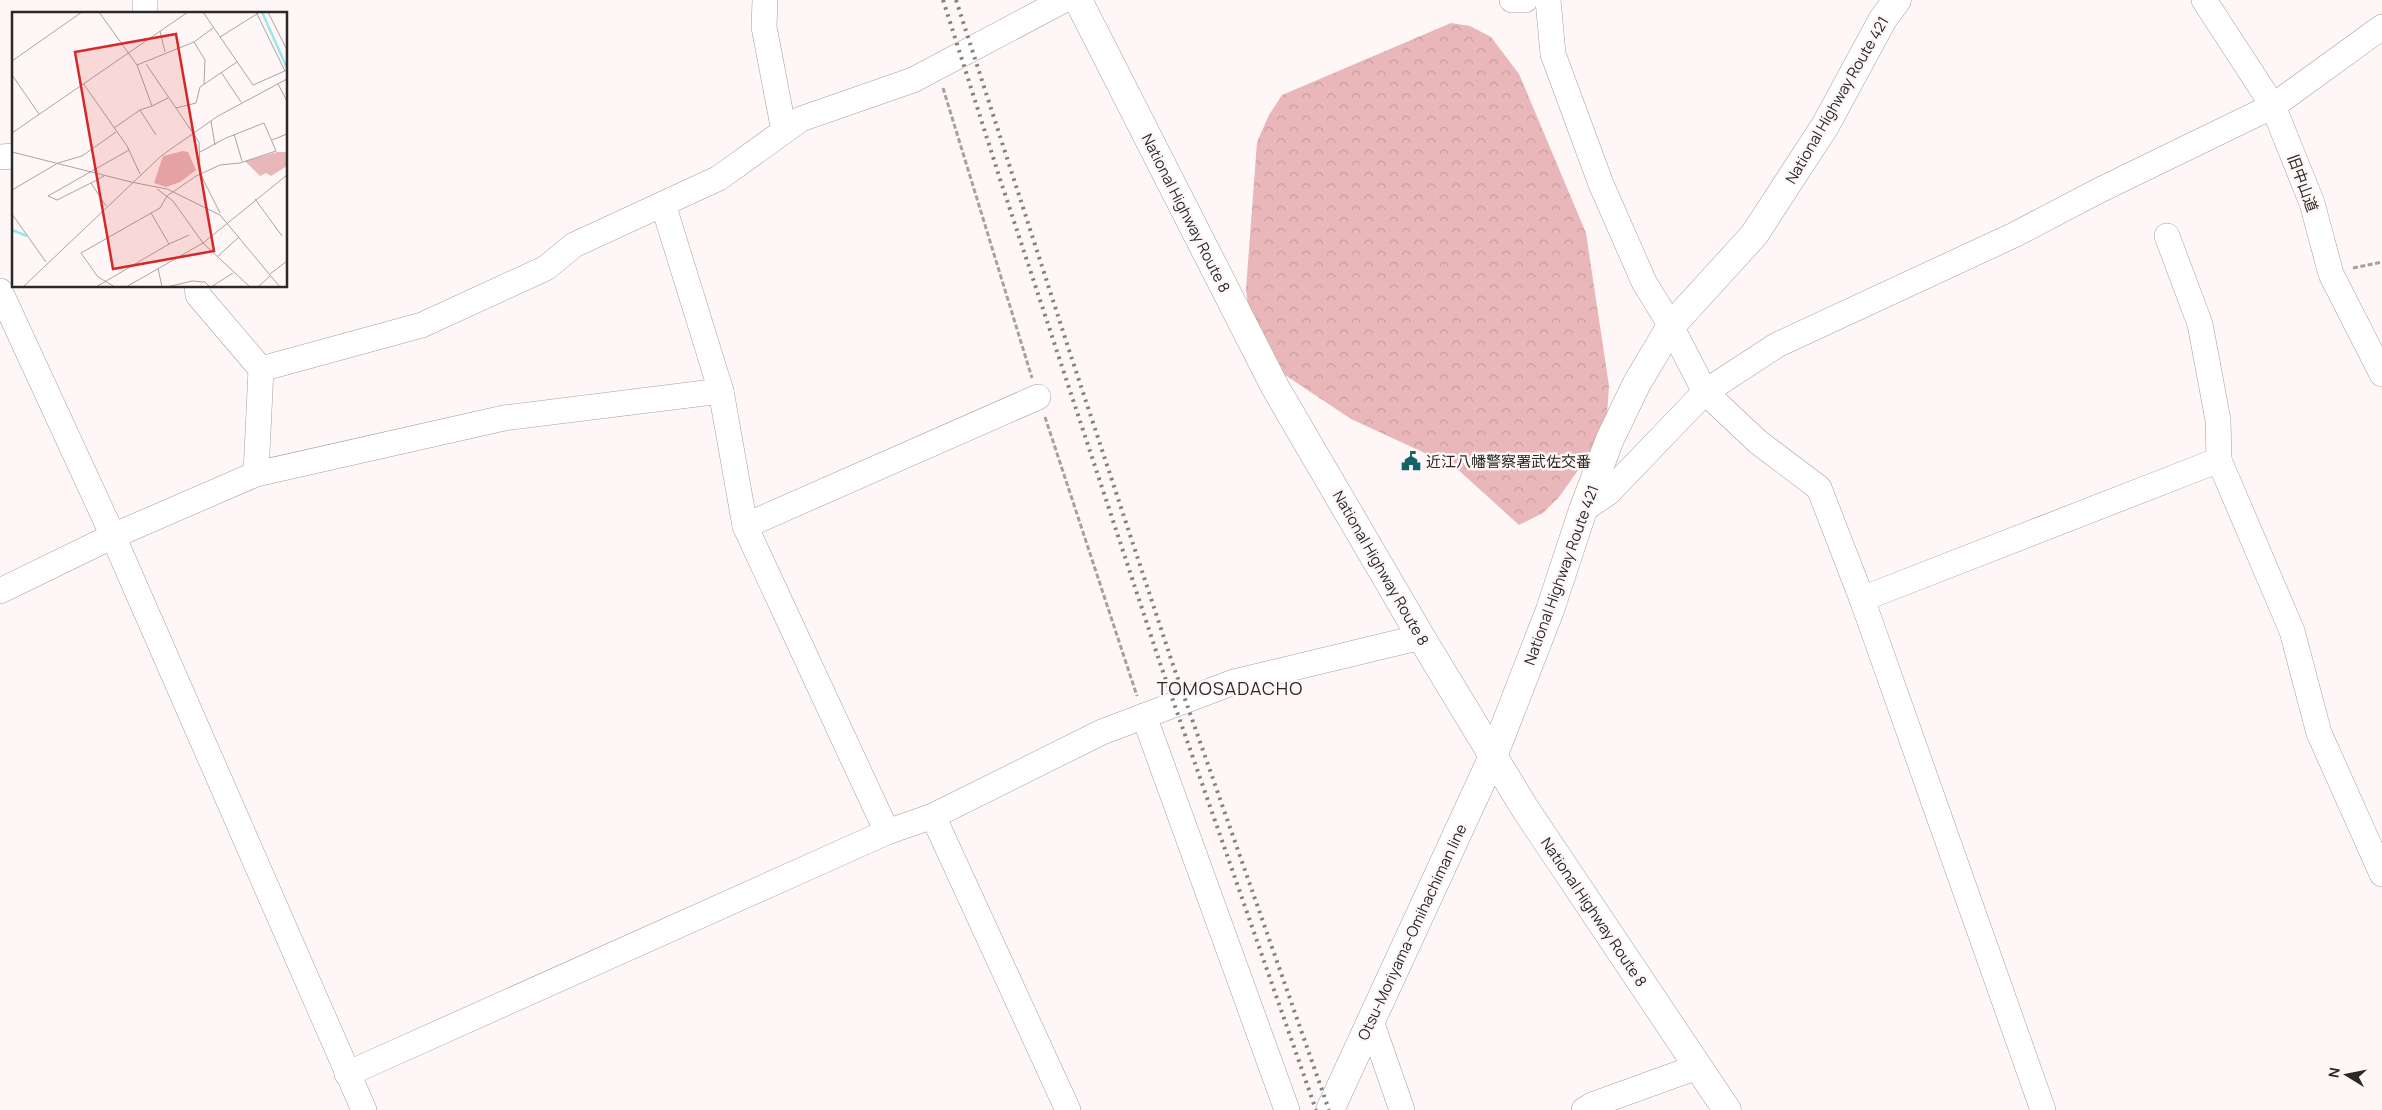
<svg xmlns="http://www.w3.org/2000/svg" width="2382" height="1110" viewBox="0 0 2382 1110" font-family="Manrope,'Noto Sans JP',sans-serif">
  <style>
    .forest { fill: url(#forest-crowns) }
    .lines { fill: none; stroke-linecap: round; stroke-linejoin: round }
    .minor-casing { stroke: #a69f9f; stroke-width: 26 }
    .major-casing { stroke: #a69f9f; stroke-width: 29 }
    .highway-casing { stroke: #a69f9f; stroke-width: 29 }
    .path { stroke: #a6a0a0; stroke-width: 3; stroke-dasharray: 5 2.5; stroke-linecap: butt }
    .minor { stroke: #fff; stroke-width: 25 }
    .major { stroke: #fff; stroke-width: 28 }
    .highway { stroke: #fff; stroke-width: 28 }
    .rail { stroke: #868181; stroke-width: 4; stroke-dasharray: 2.5 5; stroke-linecap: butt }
    .labels { text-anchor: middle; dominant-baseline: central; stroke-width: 5; stroke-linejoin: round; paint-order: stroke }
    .street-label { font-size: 15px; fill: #2b2828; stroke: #fff7f7 }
    .poi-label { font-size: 15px; fill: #2b2828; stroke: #fff7f7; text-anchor: start }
    .quarter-label { font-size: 18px; letter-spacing: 1px; fill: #2b2828; stroke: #fff7f7 }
    .inset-river { fill: none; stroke: #9ce6e9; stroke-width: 2.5 }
    .inset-road { fill: none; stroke: #aaa4a4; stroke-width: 1 }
    .view { fill: #d62828; fill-opacity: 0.15; stroke: #d62828; stroke-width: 2.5 }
    .inset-edge { fill: none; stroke: #2b2828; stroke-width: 2.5 }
  </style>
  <defs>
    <pattern id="forest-crowns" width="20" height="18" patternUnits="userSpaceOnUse" patternTransform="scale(1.25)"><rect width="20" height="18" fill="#e9b7b9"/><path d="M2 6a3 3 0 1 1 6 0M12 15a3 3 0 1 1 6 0" fill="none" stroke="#c89d9f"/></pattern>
  </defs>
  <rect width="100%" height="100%" fill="#fff7f7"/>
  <polygon class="forest" points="1451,23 1470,26 1491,37 1519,74 1586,233 1609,386 1607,415 1594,448 1559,497 1543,513 1519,525 1455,467 1351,419 1276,369 1251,329 1246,289 1257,142 1269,115 1282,95"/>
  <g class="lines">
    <defs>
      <g id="minor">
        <polyline points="145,0 145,14"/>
        <polyline points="765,0 764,27 784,131"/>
        <polyline points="1512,0 1525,0"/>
        <polyline points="1548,0 1553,54 1601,184 1644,282 1671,326 1705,392 1758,442 1819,488 1862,599 2043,1110"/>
        <polyline points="2204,0 2273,106 2312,203 2331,274 2382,374"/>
        <polyline points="0,157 14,156"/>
        <polyline points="663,204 721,391"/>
        <polyline points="2167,236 2200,324 2218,420 2219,460"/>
        <polyline points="197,286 198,295 261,369 256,474"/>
        <polyline points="0,291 113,536 364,1110"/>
        <polyline points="261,369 422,325 546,268 574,245 719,178 801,119 913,80 1064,0"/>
        <polyline points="1583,510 1608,493 1705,392 1777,345 2014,235 2100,190 2273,106 2382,27"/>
        <polyline points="745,526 887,832"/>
        <polyline points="0,591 113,536 256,474 504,418 721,391 745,526 1038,397"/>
        <polyline points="1862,599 2219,460 2292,631 2319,733 2382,874"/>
        <polyline points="1144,716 1287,1110"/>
        <polyline points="933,816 1068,1110"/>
        <polyline points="1371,1021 1402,1110"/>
        <polyline points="347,1074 887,832 933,816 1102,732 1234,682 1421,637"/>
        <polyline points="1584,1110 1592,1105 1697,1067"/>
      </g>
      <polyline id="major" points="1330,1110 1494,754"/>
      <g id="highway">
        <polyline points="1078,0 1275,387 1421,637 1524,807 1727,1110"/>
        <polyline points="1494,754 1550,610 1583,510 1610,439 1637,383 1671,326 1754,235 1825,126 1883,19 1897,0"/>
      </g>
    </defs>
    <use href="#minor" class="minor-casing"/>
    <use href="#major" class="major-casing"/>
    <use href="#highway" class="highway-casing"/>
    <g class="path">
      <polyline points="943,88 1032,378"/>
      <polyline points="2353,268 2382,262"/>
      <polyline points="1045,417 1137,696"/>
    </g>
    <use href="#minor" class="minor"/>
    <use href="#major" class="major"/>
    <use href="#highway" class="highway"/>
    <g class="rail">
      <polyline points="943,0 1000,179 1161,666 1316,1110"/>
      <polyline points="956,0 1069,350 1172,662 1329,1110"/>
    </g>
  </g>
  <defs>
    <symbol id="civic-bare" viewBox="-9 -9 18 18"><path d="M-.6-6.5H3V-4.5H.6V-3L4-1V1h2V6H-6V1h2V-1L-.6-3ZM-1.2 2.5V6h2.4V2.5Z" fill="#126365" stroke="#fff7f7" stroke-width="2.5" paint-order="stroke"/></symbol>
  </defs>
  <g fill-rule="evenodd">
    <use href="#civic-bare" x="1397" y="447" width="28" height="28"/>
  </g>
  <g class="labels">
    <g class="street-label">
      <text transform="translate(1837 100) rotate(-60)">National Highway Route 421</text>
      <text transform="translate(2303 183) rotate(70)">旧中山道</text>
      <text transform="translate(1186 213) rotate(63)">National Highway Route 8</text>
      <text transform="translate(1381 568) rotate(60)">National Highway Route 8</text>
      <text transform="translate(1561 575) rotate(-70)">National Highway Route 421</text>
      <text transform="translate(1594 912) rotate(56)">National Highway Route 8</text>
      <text transform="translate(1412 932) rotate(-65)">Otsu-Moriyama-Omihachiman line</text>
    </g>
    <g class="poi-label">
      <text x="1426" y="461">近江八幡警察署武佐交番</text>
    </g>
    <g class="quarter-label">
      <text x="1230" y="688">TOMOSADACHO</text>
    </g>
  </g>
  <g transform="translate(12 12)">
    <rect width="275" height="275" fill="#fff7f7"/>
    <path d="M171,139L176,140L184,158L168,170L154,175L142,171L151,144ZM265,140H275V154L259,164L254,161L248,164L233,149Z" fill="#e9b7b9"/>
    <path class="inset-river" d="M250,0L275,56M0,218L15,224"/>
    <path class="inset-road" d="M87,0L125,53L140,94L128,98L144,123M191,0L241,73L275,58M244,0L273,59M256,0L275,38M148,19L153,40M208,25L248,0M182,30L193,48L192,72M0,49L70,0M134,52L187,130L188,161L208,201M125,53L182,30L201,16M209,60L229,90M0,63L27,102M71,71L115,134L128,162M266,72L275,89M140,94L156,86M164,96L184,91L188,75L225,50M199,109L203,133M102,116L128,98M0,121L176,0M222,122L230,149M260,128L275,122M0,140L119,170M92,164L79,171L94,194M119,170L155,177L208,203L268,275M79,171L45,188L36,184L117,138M145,177L161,189L191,231L238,275M0,178L46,151L70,144L104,120M243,187L270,224M0,202L34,250M157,232L177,223M205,245L227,225M146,256L150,275M258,262L275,249M11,275L149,144L206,104L275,67M84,275L157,232L139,201M103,275L86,265L69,241L148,196L155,184L184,164L208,153L228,151L264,139L252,111L214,126L188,140M114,275L191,231L275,163M155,275L180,269L193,270L198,275M199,275L221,261M246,275L258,264"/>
    <path class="view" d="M164,22L202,239L101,257L63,40Z"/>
    <rect width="275" height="275" class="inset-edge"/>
  </g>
  <g transform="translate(2347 1075) rotate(280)" stroke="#fff7f7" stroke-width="4" paint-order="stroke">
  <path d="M0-4L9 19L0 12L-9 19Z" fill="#2b2828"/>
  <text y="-8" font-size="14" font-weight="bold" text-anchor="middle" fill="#2b2828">N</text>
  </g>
</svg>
